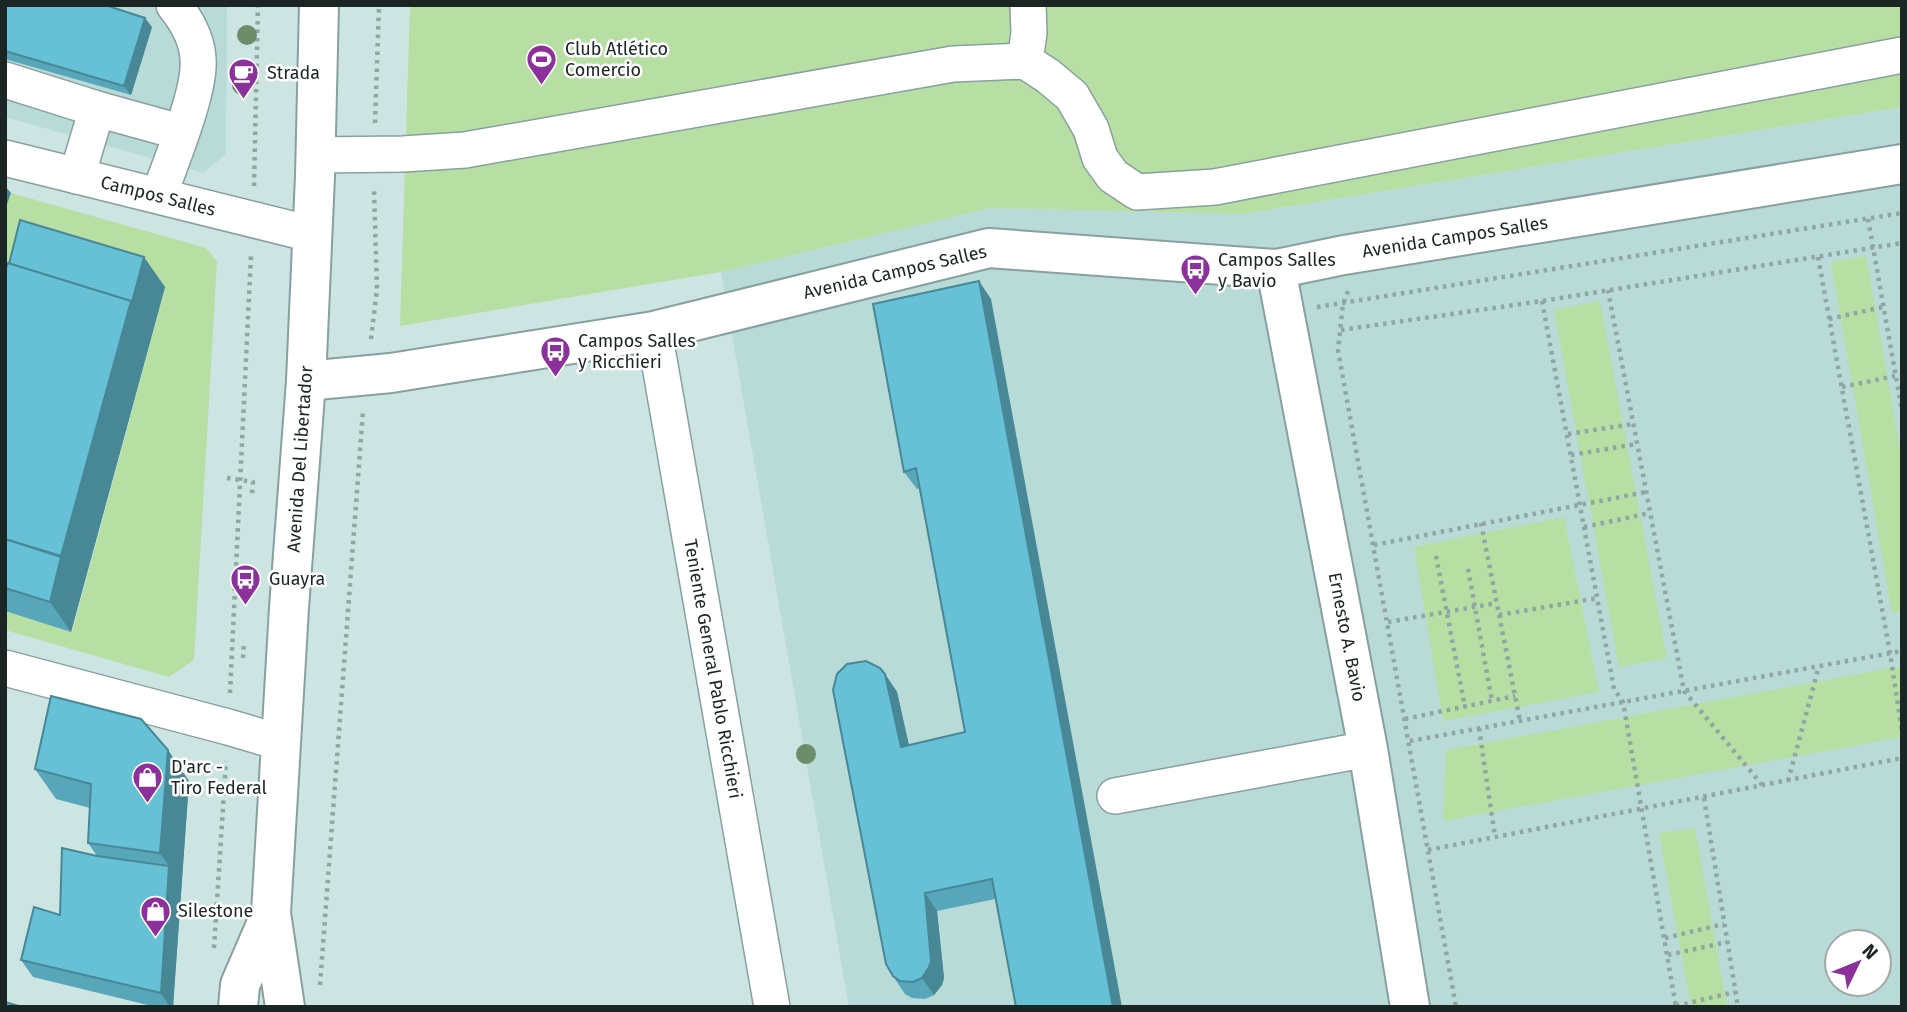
<svg xmlns="http://www.w3.org/2000/svg" width="1907" height="1012" viewBox="0 0 1907 1012" font-family="'Fira Sans',sans-serif">
  <style>
    .built { fill: #b9dbd8; fill-rule: evenodd }
    .green { fill: #b7dfa4 }
    .lines { fill: none; stroke-linecap: round; stroke-linejoin: round }
    .minor-casing { stroke: #88a09e; stroke-width: 38 }
    .major-casing { stroke: #88a09e; stroke-width: 42 }
    .path { stroke: #91a5a2; stroke-width: 4.5; stroke-dasharray: 3.5 5; stroke-linecap: butt }
    .minor { stroke: #fff; stroke-width: 35 }
    .major { stroke: #fff; stroke-width: 38 }
    .tree { fill: #6d8c68 }
    .wall { fill: #58a6b9 }
    .shaded-wall { fill: #478796 }
    .building { fill: #66c1d7; stroke: #478796; stroke-width: 2 }
    .labels { text-anchor: middle; dominant-baseline: central; stroke-width: 5; stroke-linejoin: round; paint-order: stroke }
    .poi-label { font-size: 18px; fill: #1b2524; stroke: #fff; text-anchor: start }
    .street-label { font-size: 18px; fill: #1b2524; stroke: #fff }
  </style>
  <rect width="100%" height="100%" fill="#cce5e2"/>
  <g class="built">
    <polygon points="5,5 227,5 226,154 203,173 5,117"/>
    <path d="M1902,107V1007H849L721,272L991,208L1243,214ZM1837,942H1879V984H1837Z"/>
  </g>
  <g class="green">
    <polygon points="410,5 1902,5 1902,107 1243,214 991,208 721,272 400,326"/>
    <polygon points="11,193 206,248 217,262 194,660 169,677 5,630 5,611 72,632 165,288 5,378 5,210"/>
    <polygon points="1866,256 1902,459 1902,611 1892,613 1831,262"/>
    <polygon points="1600,301 1667,658 1619,667 1554,310"/>
    <polygon points="1564,517 1599,692 1443,721 1414,547"/>
    <polygon points="1902,666 1902,737 1443,821 1446,750"/>
    <polygon points="1695,828 1727,1007 1691,1007 1659,833"/>
  </g>
  <g class="lines">
    <defs>
      <g id="minor">
        <polyline points="1025,61 1029,33 1028,5"/>
        <polyline points="5,80 97,109 77,176"/>
        <polyline points="97,109 180,132"/>
        <polyline points="316,155 403,154 465,150 953,64 1025,61 1048,76 1072,96 1091,129 1100,158 1113,176 1137,192 1215,187 1902,55"/>
        <polyline points="5,158 311,234"/>
        <path d="M159,196C170,163 201,91 198,59C197,38 187,21 174,5"/>
        <polyline points="654,331 772,1007"/>
        <polyline points="5,668 228,727 282,743"/>
        <polyline points="1115,796 1368,749"/>
      </g>
      <g id="major">
        <polyline points="1276,269 1368,749 1410,1007"/>
        <polyline points="306,381 391,373 654,331 989,248 1276,269 1344,255 1902,164"/>
        <polyline points="238,1007 240,985 271,913"/>
        <polyline points="285,1007 271,913 289,608 306,381 315,176 319,5"/>
      </g>
    </defs>
    <use href="#minor" class="minor-casing"/>
    <use href="#major" class="major-casing"/>
    <g class="path">
      <polyline points="375,123 379,5"/>
      <polyline points="254,186 258,5"/>
      <polyline points="1868,219 1902,411"/>
      <polyline points="1818,257 1890,653 1902,731"/>
      <polyline points="1608,290 1684,691 1763,786"/>
      <polyline points="1348,291 1343,304 1338,350 1456,1007"/>
      <polyline points="1542,301 1614,689 1623,702 1676,1007"/>
      <polyline points="1317,307 1902,213"/>
      <polyline points="1829,319 1883,307"/>
      <polyline points="1341,330 1542,301 1902,243"/>
      <polyline points="371,339 377,289 374,188"/>
      <polyline points="1842,387 1895,376"/>
      <polyline points="1568,434 1633,424"/>
      <polyline points="1571,455 1637,444"/>
      <polyline points="227,478 253,482 252,494"/>
      <polyline points="1481,523 1520,721"/>
      <polyline points="1584,527 1650,513"/>
      <polyline points="1374,545 1646,492"/>
      <polyline points="1436,556 1465,707"/>
      <polyline points="1468,569 1492,701"/>
      <polyline points="1499,615 1598,598"/>
      <polyline points="1388,622 1497,603"/>
      <polyline points="243,658 244,641"/>
      <polyline points="230,693 251,255"/>
      <polyline points="1405,719 1515,696"/>
      <polyline points="1479,728 1495,837"/>
      <polyline points="1410,741 1902,651"/>
      <polyline points="1788,781 1819,666"/>
      <polyline points="1704,798 1738,1007"/>
      <polyline points="1428,850 1902,758"/>
      <polyline points="1665,938 1724,924"/>
      <polyline points="214,948 226,761"/>
      <polyline points="1668,955 1727,942"/>
      <polyline points="320,985 363,411"/>
      <polyline points="1676,1006 1735,992"/>
    </g>
    <use href="#minor" class="minor"/>
    <use href="#major" class="major"/>
  </g>
  <g class="tree">
    <circle cx="247" cy="35" r="10"/>
    <circle cx="242" cy="85" r="10"/>
    <circle cx="806" cy="754" r="10"/>
  </g>
  <g class="wall">
    <polygon points="5,5 152,27 131,95 5,59"/>
    <polygon points="5,271 165,287 71,632 5,611"/>
    <polygon points="991,299 995,899 937,911 944,978 942,985 934,995 925,999 912,998 905,994 893,976 885,674 897,692 909,745 965,732 920,488 917,489 904,472"/>
    <polygon points="35,769 189,781 173,1007 156,1007 33,977 21,960 60,915 97,856 88,843 90,808 56,799"/>
  </g>
  <g class="shaded-wall">
    <polygon points="145,18 152,27 131,95 124,86"/>
    <polygon points="5,186 11,193 5,210"/>
    <polygon points="144,257 165,287 71,632 50,602 61,556"/>
    <polygon points="979,281 991,299 1122,1007 1113,1007"/>
    <polygon points="885,674 897,692 913,764 901,747"/>
    <polygon points="168,750 189,781 173,1007 170,1007 161,993 169,866 160,853"/>
    <polygon points="925,893 937,911 944,978 942,985 934,995 922,978"/>
  </g>
  <g class="building">
    <polygon points="5,5 105,5 145,18 124,86 5,51"/>
    <polygon points="20,220 144,257 132,302 9,264"/>
    <polygon points="8,263 131,301 61,556 5,539 5,271"/>
    <polygon points="979,281 1113,1007 1016,1007 992,879 925,893 931,961 929,967 922,978 913,982 900,981 893,976 886,964 833,690 837,674 847,664 866,661 880,668 885,674 901,747 965,732 916,468 904,472 873,304"/>
    <polygon points="5,539 61,557 50,602 5,588"/>
    <polygon points="51,696 141,719 168,750 160,853 88,843 91,784 35,769"/>
    <polygon points="62,848 97,856 169,866 161,993 21,960 34,907 60,915"/>
    <polygon points="5,1002 22,1007 5,1007"/>
  </g>
  <defs>
    <symbol id="stadium-pin" viewBox="-11 -11 22 30"><path d="M0 17L-7.5 6A9.5 9.5 0 1 1 7.5 6Z" fill="#8c319c" stroke="#fff"/><path d="M0-5a6.5 5 0 1 0 0 10a6.5 5 0 1 0 0-10ZM-3.5-1.8h7v3.6h-7Z" fill="#fff"/></symbol>
    <symbol id="cafe-pin" viewBox="-11 -11 22 30"><path d="M0 17L-7.5 6A9.5 9.5 0 1 1 7.5 6Z" fill="#8c319c" stroke="#fff"/><path d="M-5.5-4.5H6V0H3Q3 3.5 0 3.5H-2.5Q-5.5 3.5-5.5 0ZM3-3.2v2h1.7v-2ZM-6 4.5H4V6H-6Z" fill="#fff"/></symbol>
    <symbol id="bus-pin" viewBox="-11 -11 22 30"><path d="M0 17L-7.5 6A9.5 9.5 0 1 1 7.5 6Z" fill="#8c319c" stroke="#fff"/><path d="M-5-6H5V4H4V6H2V4H-2V6H-4V4H-5ZM-3.5-4V0h7V-4ZM-3.5 1.2v1.5H-2V1.2ZM2 1.2v1.5H3.5V1.2Z" fill="#fff"/></symbol>
    <symbol id="shop-pin" viewBox="-11 -11 22 30"><path d="M0 17L-7.5 6A9.5 9.5 0 1 1 7.5 6Z" fill="#8c319c" stroke="#fff"/><path d="M-5-2.5h2.3a2.7 3.5 0 0 1 5.4 0H5L5.5 6h-11ZM-1.5-2.5h3a1.5 2.3 0 0 0-3 0Z" fill="#fff"/></symbol>
  </defs>
  <g fill-rule="evenodd">
    <use href="#stadium-pin" x="524" y="42" width="35" height="47"/>
    <use href="#cafe-pin" x="226" y="56" width="35" height="47"/>
    <use href="#bus-pin" x="1178" y="252" width="35" height="47"/>
    <use href="#bus-pin" x="538" y="334" width="35" height="47"/>
    <use href="#bus-pin" x="228" y="562" width="35" height="47"/>
    <use href="#shop-pin" x="130" y="760" width="35" height="47"/>
    <use href="#shop-pin" x="138" y="894" width="35" height="47"/>
  </g>
  <g class="labels">
    <g class="poi-label">
      <text x="565" y="49">Club Atlético<tspan x="565" dy="21">Comercio</tspan></text>
      <text x="267" y="73">Strada</text>
      <text x="1218" y="260">Campos Salles<tspan x="1218" dy="21">y Bavio</tspan></text>
      <text x="578" y="341">Campos Salles<tspan x="578" dy="21">y Ricchieri</tspan></text>
      <text x="269" y="579">Guayra</text>
      <text x="171" y="767">D'arc -<tspan x="171" dy="21">Tiro Federal</tspan></text>
      <text x="178" y="911">Silestone</text>
    </g>
    <g class="street-label">
      <text transform="translate(158 196) rotate(14)">Campos Salles</text>
      <text transform="translate(1455 237) rotate(-9)">Avenida Campos Salles</text>
      <text transform="translate(895 272) rotate(-13)">Avenida Campos Salles</text>
      <text transform="translate(300 459) rotate(-86)">Avenida Del Libertador</text>
      <text transform="translate(1347 637) rotate(79)">Ernesto A. Bavio</text>
      <text transform="translate(713 669) rotate(80)">Teniente General Pablo Ricchieri</text>
    </g>
  </g>
  <rect width="1907" height="1012" fill="none" stroke="#1b2524" stroke-width="14"/>
  <g transform="translate(1858 963) rotate(47)"><circle r="33" fill="#ffffff" stroke="#a4a8a7" stroke-width="2"/>
  <path d="M0-5L12 26L0 18L-12 26Z" fill="#8c319c"/>
  <text y="-10" font-size="19" font-weight="bold" text-anchor="middle" fill="#1b2524">N</text>
  </g>
</svg>
